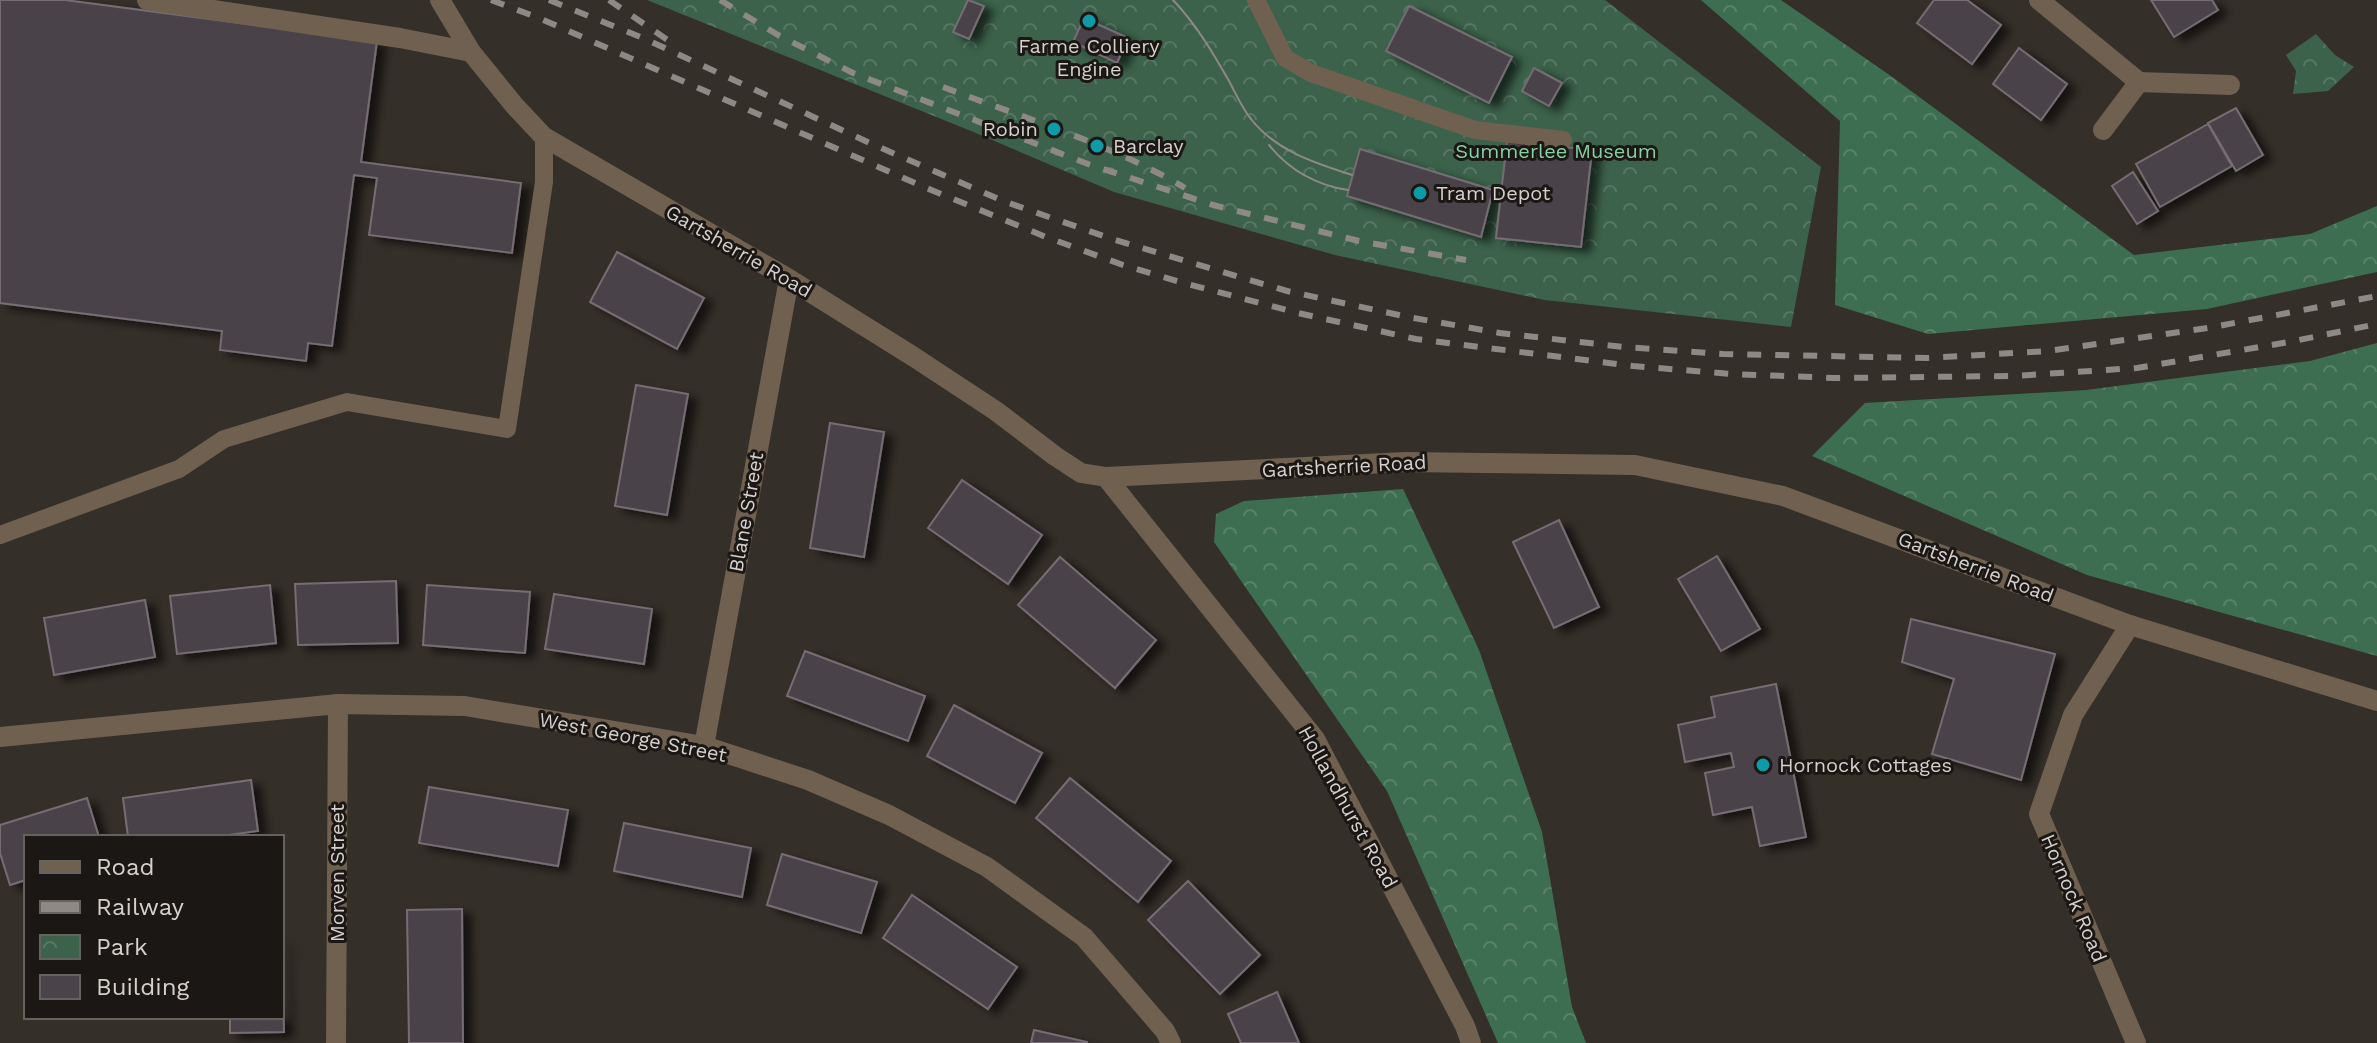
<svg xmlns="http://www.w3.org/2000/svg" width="2377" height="1043" viewBox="0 0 2377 1043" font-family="'Work Sans',sans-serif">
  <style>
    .forest { fill: url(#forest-crowns) }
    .park { fill: url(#park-crowns) }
    .building { fill: #4a4349; stroke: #756d73; stroke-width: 2; filter: url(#shadow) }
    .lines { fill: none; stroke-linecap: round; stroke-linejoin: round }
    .service { stroke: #6f6050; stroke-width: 18 }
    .minor { stroke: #6f6050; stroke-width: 20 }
    .tertiary { stroke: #6f6050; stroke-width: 20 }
    .tram { stroke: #8e8984; stroke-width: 2 }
    .rail { stroke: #8e8984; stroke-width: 6; stroke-dasharray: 14 14; stroke-linecap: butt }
    .culture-dot { fill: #0f9aa8; stroke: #1b1715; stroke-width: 3 }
    .labels { text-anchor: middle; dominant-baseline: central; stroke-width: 6; stroke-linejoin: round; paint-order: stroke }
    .poi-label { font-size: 20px; fill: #d5d0cc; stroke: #1b1715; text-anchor: start }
    .park-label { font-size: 20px; fill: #86d1a4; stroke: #1b1715 }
    .street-label { font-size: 20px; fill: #d5d0cc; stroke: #1b1715 }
  </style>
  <defs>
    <pattern id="forest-crowns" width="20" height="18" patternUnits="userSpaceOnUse" patternTransform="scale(2)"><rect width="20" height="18" fill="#3e6e51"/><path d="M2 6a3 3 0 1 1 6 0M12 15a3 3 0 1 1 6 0" fill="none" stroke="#598269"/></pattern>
    <pattern id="park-crowns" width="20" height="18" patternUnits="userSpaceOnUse" patternTransform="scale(2)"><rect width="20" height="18" fill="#3c624b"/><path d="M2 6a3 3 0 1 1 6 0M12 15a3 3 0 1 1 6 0" fill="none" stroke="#577764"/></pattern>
    <filter id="shadow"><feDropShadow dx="9" dy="5" stdDeviation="4" flood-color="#0009"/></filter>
  </defs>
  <rect width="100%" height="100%" fill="#352f29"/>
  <g class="forest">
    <polygon points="1701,0 1781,0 1888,74 2134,255 2310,234 2377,206 2377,272 2207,309 1928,334 1835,305 1840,121"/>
    <polygon points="2377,343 2377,656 2087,575 1812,456 1865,403 2086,390 2310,361"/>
    <polygon points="1403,489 1479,650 1542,832 1572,1007 1586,1043 1498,1043 1387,791 1214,542 1216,514 1244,501"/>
  </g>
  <g class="park">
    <polygon points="647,0 1605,0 1821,167 1791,327 1545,300 1335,255 1114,192 971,131"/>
    <polygon points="2316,34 2335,55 2354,67 2328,91 2293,94 2296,71 2286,55"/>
  </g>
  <g class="building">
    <polygon points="0,0 65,0 377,41 361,162 521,183 512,253 369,235 377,178 354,175 332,346 308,343 306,361 220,350 222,331 0,303"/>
    <polygon points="968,0 984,6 969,39 953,32"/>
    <polygon points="1934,0 1967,0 2001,25 1972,64 1917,23"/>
    <polygon points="2151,0 2212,0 2218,10 2174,37"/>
    <polygon points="1409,6 1512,57 1489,103 1386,51"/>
    <polygon points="1084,18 1128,38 1117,63 1073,42"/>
    <polygon points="2019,48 2067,84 2041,120 1993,84"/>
    <polygon points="1534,68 1562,83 1549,106 1522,91"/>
    <polygon points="2236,108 2263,155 2236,171 2208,123"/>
    <polygon points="2208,124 2232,166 2160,207 2136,164"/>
    <polygon points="1507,141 1592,150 1581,247 1496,238"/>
    <polygon points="1360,149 1493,190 1481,237 1347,196"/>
    <polygon points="2133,172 2158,211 2137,224 2112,186"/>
    <polygon points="617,252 704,298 677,349 590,302"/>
    <polygon points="636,385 688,394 667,515 615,506"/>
    <polygon points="830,423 884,432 864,557 810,548"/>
    <polygon points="962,480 1042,535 1008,584 928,528"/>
    <polygon points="1559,520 1599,607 1554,628 1513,542"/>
    <polygon points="1717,556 1760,629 1721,651 1678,579"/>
    <polygon points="1060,557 1156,640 1115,688 1018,605"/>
    <polygon points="396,581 398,643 298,645 295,584"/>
    <polygon points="270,585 276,643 177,654 170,596"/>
    <polygon points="427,585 530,592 525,653 423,645"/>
    <polygon points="554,594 652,609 644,664 545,649"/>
    <polygon points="145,600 155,657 54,675 44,618"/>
    <polygon points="1911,619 2055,654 2021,780 1932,754 1954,679 1902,662"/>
    <polygon points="805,651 925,696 908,741 787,696"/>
    <polygon points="1776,684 1806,837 1760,846 1752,807 1713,815 1705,773 1734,767 1731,753 1685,762 1678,725 1715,717 1711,697"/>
    <polygon points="954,705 1042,753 1015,803 927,756"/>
    <polygon points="1070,778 1171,861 1138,902 1036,818"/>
    <polygon points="251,780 258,831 214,837 128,837 123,798"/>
    <polygon points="429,787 568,810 558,866 419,843"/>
    <polygon points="87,798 99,837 26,837 26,880 10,885 0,853 0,825"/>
    <polygon points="624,823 751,848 742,897 614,871"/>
    <polygon points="782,854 877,882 861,933 767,905"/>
    <polygon points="1188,881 1260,955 1220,994 1148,920"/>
    <polygon points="912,895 1017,967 988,1009 883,938"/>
    <polygon points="462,909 463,1043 409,1043 407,910"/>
    <polygon points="282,937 284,1032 230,1033 230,1017 282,1017"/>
    <polygon points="1277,992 1299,1043 1241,1043 1228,1014"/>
    <polygon points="1034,1030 1087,1042 1087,1043 1031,1043"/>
  </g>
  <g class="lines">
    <g class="service">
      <polyline points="1256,0 1285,58 1311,73 1475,130 1563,140"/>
      <polyline points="0,535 179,469 224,439 347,402 507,429 544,182 544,137"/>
    </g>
    <g class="minor">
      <polyline points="147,0 400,38 471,52"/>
      <polyline points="2039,0 2139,82 2103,130"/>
      <polyline points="2139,82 2230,85"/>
      <polyline points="1106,477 1315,739 1465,1026 1471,1043"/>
      <polyline points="2130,625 2073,715 2039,814 2136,1043"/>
      <polyline points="0,737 338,704 465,706 704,746 808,780 889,815 987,867 1084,937 1165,1031 1171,1043"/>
      <polyline points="704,746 789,279"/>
      <polyline points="336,1043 338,704"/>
    </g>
    <polyline class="tertiary" points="440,0 471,52 514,105 544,137 789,279 914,357 996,411 1055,456 1081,473 1106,477 1405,462 1635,465 1783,496 2130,625 2377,701"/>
    <g class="tram">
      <path d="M1173,0C1196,24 1213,53 1229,81C1236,94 1242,108 1251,119C1276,151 1315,163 1352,175"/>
      <path d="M1269,145C1290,171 1316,185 1348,190"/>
    </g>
    <g class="rail">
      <polyline points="491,0 539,18 924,187 1046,237 1123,265 1180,282 1298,313 1416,339 1633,366 1732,374 1835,378 2013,376 2137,368 2289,342 2377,324"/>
      <polyline points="549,0 643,38 872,144 1003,201 1115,240 1287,291 1408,317 1500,333 1624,347 1723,354 1927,358 2048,351 2208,328 2377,296"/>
      <polyline points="609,0 669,41"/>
      <polyline points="720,0 778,35 853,73 1088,164 1213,205 1359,241 1466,260"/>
      <path d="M943,87C1024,118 1111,144 1185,188"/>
    </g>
  </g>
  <g class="culture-dot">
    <circle cx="1089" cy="21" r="8"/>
    <circle cx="1054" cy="129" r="8"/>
    <circle cx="1097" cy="146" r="8"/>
    <circle cx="1420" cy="193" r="8"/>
    <circle cx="1763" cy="765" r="8"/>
  </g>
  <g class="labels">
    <g class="poi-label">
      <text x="1089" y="46" text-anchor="middle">Farme Colliery<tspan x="1089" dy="23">Engine</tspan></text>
      <text x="1038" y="129" text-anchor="end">Robin</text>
      <text x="1113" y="146">Barclay</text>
      <text x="1436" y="193">Tram Depot</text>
      <text x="1779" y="765">Hornock Cottages</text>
    </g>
    <g class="park-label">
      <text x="1556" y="151">Summerlee Museum</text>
    </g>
    <g class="street-label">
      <text transform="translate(739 251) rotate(30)">Gartsherrie Road</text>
      <text transform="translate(1344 466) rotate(-3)">Gartsherrie Road</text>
      <text transform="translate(746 512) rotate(-80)">Blane Street</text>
      <text transform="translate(1976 567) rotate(21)">Gartsherrie Road</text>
      <text transform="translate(633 737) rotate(11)">West George Street</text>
      <text transform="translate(1348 807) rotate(61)">Hollandhurst Road</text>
      <text transform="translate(337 873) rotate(-90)">Morven Street</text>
      <text transform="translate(2074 898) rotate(67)">Hornock Road</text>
    </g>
  </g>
  <rect x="24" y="835" width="260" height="184" fill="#1b1715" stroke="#65615e" stroke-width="2"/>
  <rect x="40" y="861" width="40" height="12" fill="#6f6050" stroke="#65615e" stroke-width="2"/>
  <text x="96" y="875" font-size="24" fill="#d5d0cc">Road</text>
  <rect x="40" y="901" width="40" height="12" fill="#8e8984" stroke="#65615e" stroke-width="2"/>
  <text x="96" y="915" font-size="24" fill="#d5d0cc">Railway</text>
  <rect x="40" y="935" width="40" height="24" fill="url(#park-crowns)" stroke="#65615e" stroke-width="2"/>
  <text x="96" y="955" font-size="24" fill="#d5d0cc">Park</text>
  <rect x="40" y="975" width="40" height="24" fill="#4a4349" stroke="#65615e" stroke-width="2"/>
  <text x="96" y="995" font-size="24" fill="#d5d0cc">Building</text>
</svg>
